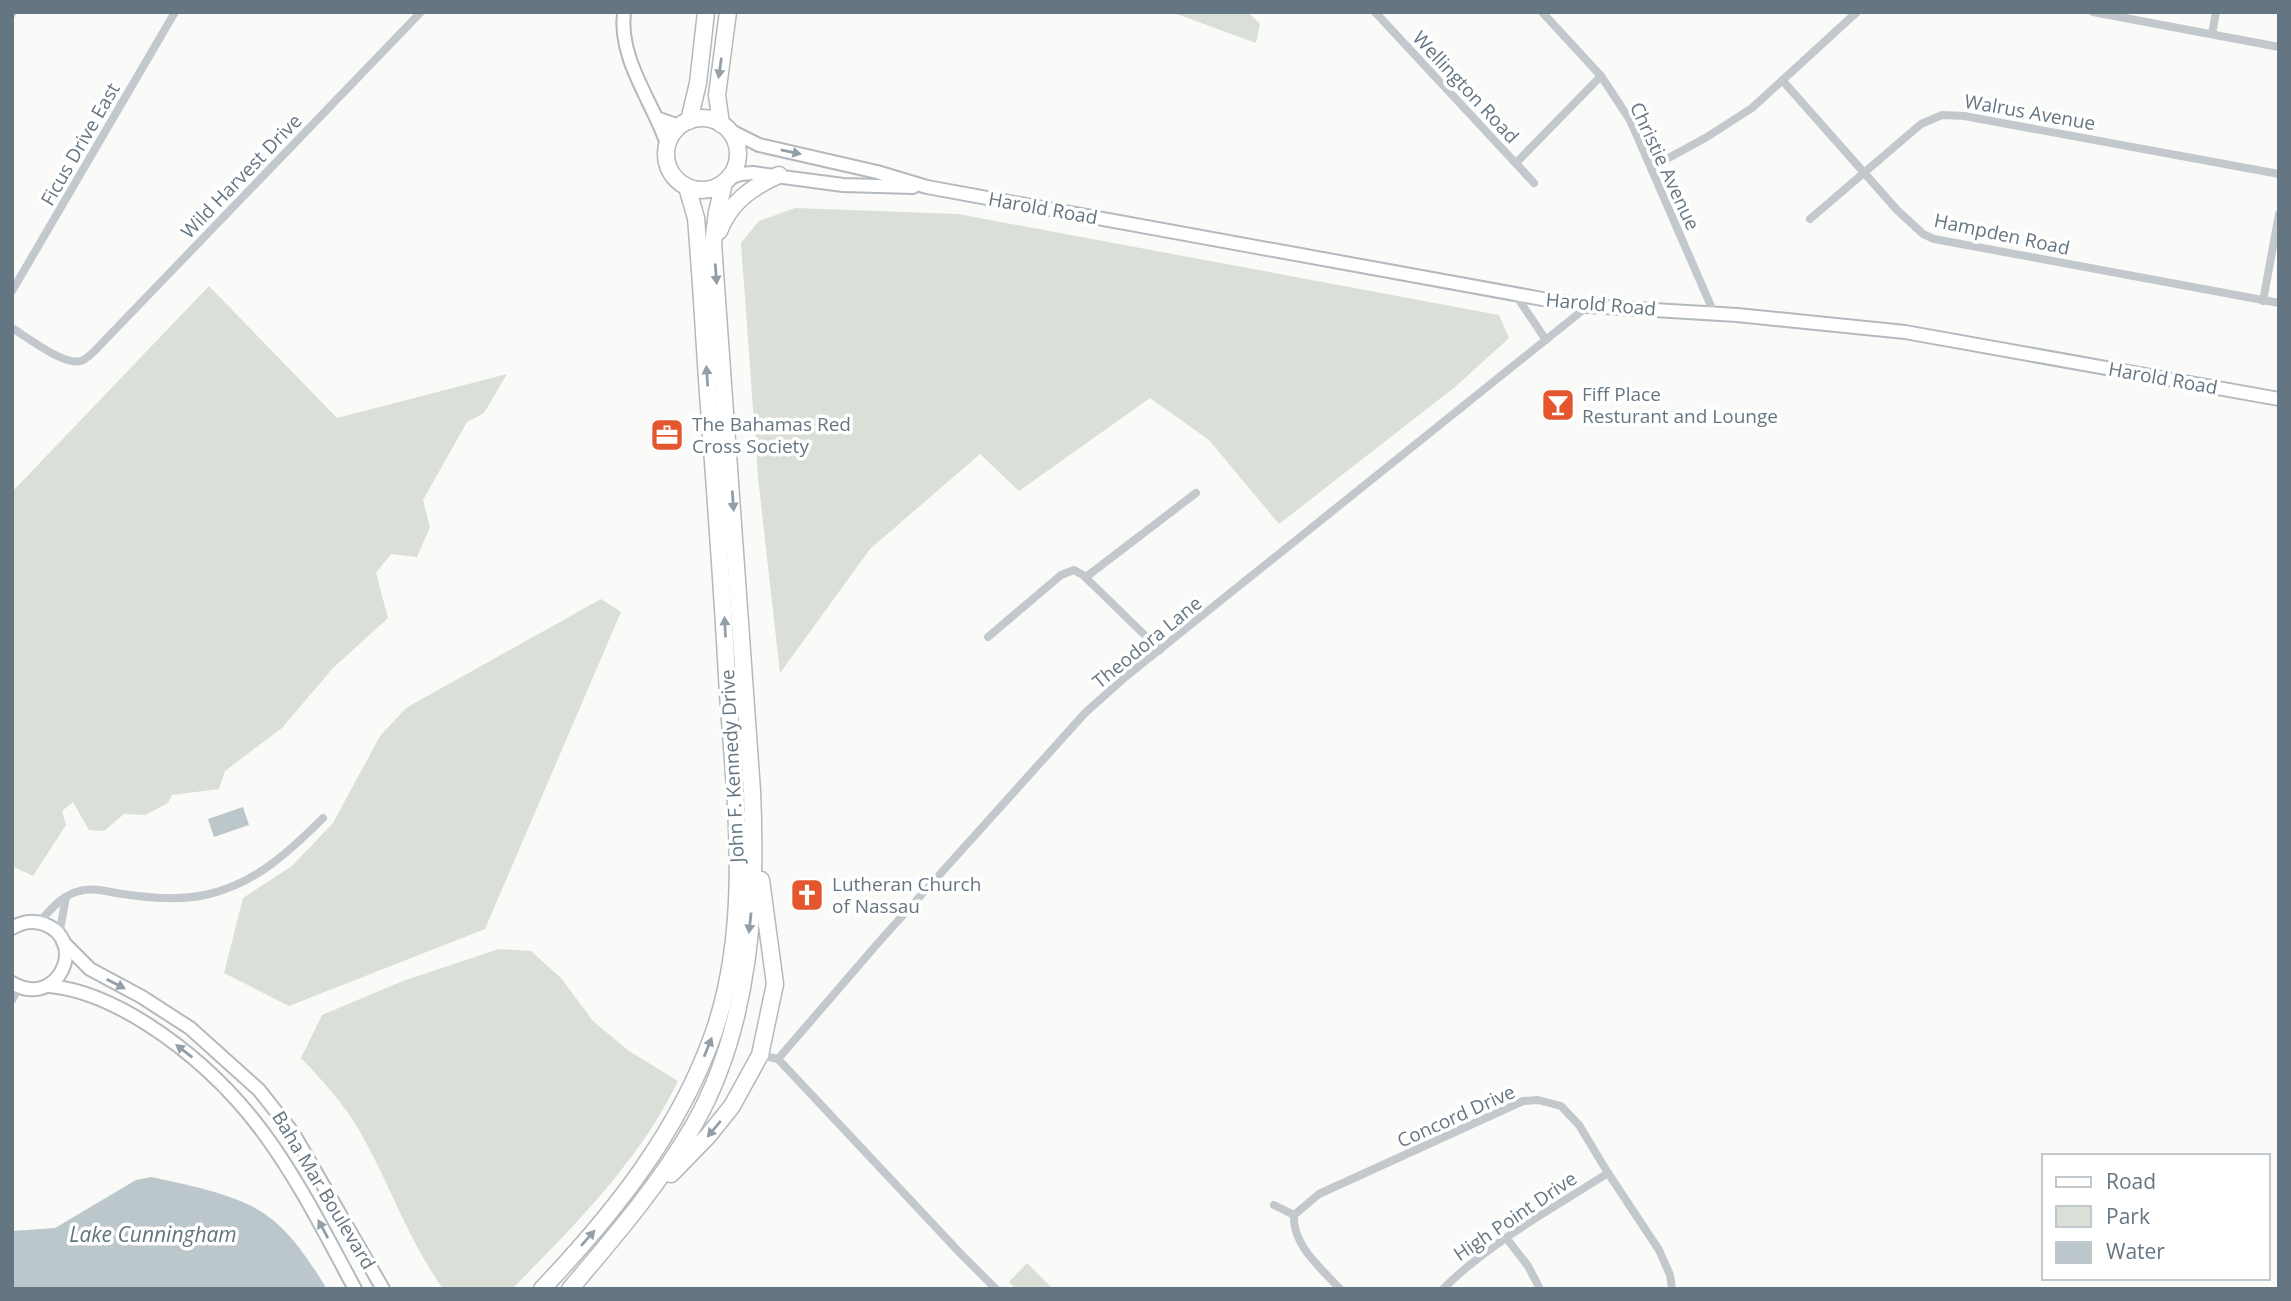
<svg xmlns="http://www.w3.org/2000/svg" width="2291" height="1301" viewBox="0 0 2291 1301" font-family="'Open Sans',sans-serif">
  <style>
    .green { fill: #dadfd7 }
    .water { fill: #bbc7cb }
    .lines { fill: none; stroke-linecap: round; stroke-linejoin: round }
    .secondary-casing { stroke: #b3babf; stroke-width: 16 }
    .primary-casing { stroke: #b5babe; stroke-width: 16 }
    .highway-casing { stroke: #b4b9bd; stroke-width: 19 }
    .street { stroke: #c3c8cc; stroke-width: 8 }
    .secondary { stroke: #fff; stroke-width: 12 }
    .primary { stroke: #fff; stroke-width: 12 }
    .highway { stroke: #fff; stroke-width: 16 }
    .oneway { fill: #939fa8 }
    .labels { text-anchor: middle; dominant-baseline: central; stroke-width: 7; stroke-linejoin: round; paint-order: stroke }
    .street-label { font-size: 19px; fill: #657683; stroke: #fff }
    .poi-label { font-size: 19px; fill: #657683; stroke: #fff; text-anchor: start }
    .water-label { font-size: 21px; font-style: italic; fill: #60757c; stroke: #fff }
  </style>
  <rect width="100%" height="100%" fill="#fafaf8"/>
  <g class="green">
    <polygon points="1171,12 1248,12 1260,24 1256,43"/>
    <polygon points="795,208 958,214 1499,315 1509,338 1455,387 1279,524 1209,440 1150,398 1019,491 980,454 870,549 780,673 758,477 741,243 759,221"/>
    <polygon points="209,286 337,418 507,374 484,413 467,422 423,500 430,527 417,557 391,554 376,573 388,618 333,668 282,728 225,771 219,789 172,795 168,803 145,815 124,814 104,831 89,830 73,802 62,811 66,825 33,876 12,866 12,492"/>
    <polygon points="601,599 621,612 485,929 289,1006 224,973 243,898 292,866 333,823 380,736 406,708"/>
    <path d="M499,949L531,951L561,978L593,1021L629,1051L678,1081C639,1161 577,1223 515,1286L510,1289H443C408,1240 389,1182 359,1130C343,1103 323,1081 301,1058L322,1015L403,981Z"/>
    <polygon points="1027,1263 1053,1289 1016,1289 1009,1282"/>
  </g>
  <g class="water">
    <polygon points="243,807 249,825 214,837 208,819"/>
    <path d="M151,1177C183,1184 226,1192 255,1208C287,1225 308,1259 327,1289H12V1231L55,1228L136,1180Z"/>
  </g>
  <g class="lines">
    <defs>
      <g id="secondary">
        <path d="M624,12C618,59 653,102 667,144"/>
        <polyline points="659,119 679,126"/>
        <polyline points="727,129 759,145 877,172 927,187 1548,300 1588,306 1737,315 1905,332 2279,399"/>
        <polyline points="729,178 741,174 753,173 843,185 913,187"/>
      </g>
      <g id="primary">
        <path d="M12,928C22,922 33,920 44,924C89,941 58,1010 12,983"/>
        <polyline points="63,942 90,969 142,997 190,1028 259,1090 293,1133 383,1289"/>
        <path d="M49,986C84,989 117,1005 147,1024C256,1094 296,1179 355,1289"/>
      </g>
      <g id="highway">
        <circle cx="702" cy="154" r="36"/>
        <polyline points="689,121 698,83 706,12"/>
        <polyline points="721,124 717,95 728,12"/>
        <path d="M719,231C730,203 751,187 779,175"/>
        <polyline points="671,1174 708,1136 732,1106 760,1055 775,984 761,880"/>
        <path d="M542,1289C614,1213 679,1132 714,1032C753,918 734,794 727,677C722,582 715,488 708,394C704,335 701,277 696,218L687,187"/>
        <path d="M570,1289C615,1236 660,1184 695,1123C751,1023 757,903 752,791L713,244L717,212L724,183"/>
      </g>
    </defs>
    <use href="#secondary" class="secondary-casing"/>
    <use href="#primary" class="primary-casing"/>
    <use href="#highway" class="highway-casing"/>
    <g class="street">
      <polyline points="1375,12 1534,183"/>
      <polyline points="1542,12 1601,76 1630,120 1714,313"/>
      <polyline points="2093,12 2279,47"/>
      <polyline points="12,14 13,12"/>
      <polyline points="2212,34 2216,12"/>
      <polyline points="1783,81 1897,210 1923,234 1934,239 2279,303"/>
      <polyline points="1516,163 1601,76"/>
      <polyline points="1652,167 1707,137 1752,108 1857,12"/>
      <polyline points="1810,219 1921,124 1942,115 1964,116 2279,174"/>
      <polyline points="12,291 175,12"/>
      <polyline points="1515,294 1546,340"/>
      <polyline points="2263,301 2279,214"/>
      <path d="M12,328C27,337 64,366 81,361C90,358 99,346 106,339L421,12"/>
      <polyline points="1086,577 1196,493"/>
      <polyline points="988,637 1061,575 1074,570 1083,575 1160,650"/>
      <path d="M39,922C50,911 60,897 76,892C92,886 107,892 123,894C151,898 181,901 209,894C256,883 290,851 323,818"/>
      <polyline points="59,935 66,897"/>
      <polyline points="12,1000 19,987"/>
      <polyline points="760,1055 778,1059 961,1254 996,1289"/>
      <polyline points="778,1059 878,943 1085,713 1123,679 1588,306"/>
      <polyline points="1274,1205 1294,1215"/>
      <polyline points="1507,1239 1528,1266 1540,1289"/>
      <path d="M1340,1289C1321,1268 1292,1245 1294,1215L1319,1194L1523,1101L1538,1100L1561,1106L1579,1125L1608,1173L1659,1250L1670,1275L1672,1289"/>
      <path d="M1443,1289C1490,1242 1552,1209 1608,1173"/>
    </g>
    <use href="#secondary" class="secondary"/>
    <use href="#primary" class="primary"/>
    <use href="#highway" class="highway"/>
  </g>
  <defs><path id="oneway-solid" d="M-6-.8H1V-3.2L6.5 0L1 3.2V.8H-6Z" transform="scale(1.75)"/></defs>
  <g class="oneway">
    <use href="#oneway-solid" transform="translate(720 68) rotate(98)"/>
    <use href="#oneway-solid" transform="translate(791 152) rotate(12)"/>
    <use href="#oneway-solid" transform="translate(716 274) rotate(86)"/>
    <use href="#oneway-solid" transform="translate(707 376) rotate(-94)"/>
    <use href="#oneway-solid" transform="translate(733 501) rotate(86)"/>
    <use href="#oneway-solid" transform="translate(725 627) rotate(-93)"/>
    <use href="#oneway-solid" transform="translate(750 923) rotate(96)"/>
    <use href="#oneway-solid" transform="translate(116 984) rotate(27)"/>
    <use href="#oneway-solid" transform="translate(708 1047) rotate(-68)"/>
    <use href="#oneway-solid" transform="translate(184 1051) rotate(-142)"/>
    <use href="#oneway-solid" transform="translate(714 1129) rotate(130)"/>
    <use href="#oneway-solid" transform="translate(323 1229) rotate(-118)"/>
    <use href="#oneway-solid" transform="translate(588 1238) rotate(-49)"/>
  </g>
  <defs>
    <symbol id="bar-square" viewBox="-11 -11 22 22"><rect x="-9" y="-9" width="18" height="18" rx="4" fill="#e4572e" stroke="#fff"/><path d="M-6-5H6L.8 .8V4.5H3.5V6h-7V4.5H-.8V.8Z" fill="#fff"/></symbol>
    <symbol id="office-square" viewBox="-11 -11 22 22"><rect x="-9" y="-9" width="18" height="18" rx="4" fill="#e4572e" stroke="#fff"/><path d="M-6-3h4V-5.5h4V-3h4V5H-6ZM-1-4.5V-3h2v-1.5ZM-6 0V1H6V0Z" fill="#fff"/></symbol>
    <symbol id="church-square" viewBox="-11 -11 22 22"><rect x="-9" y="-9" width="18" height="18" rx="4" fill="#e4572e" stroke="#fff"/><path d="M-1.2-6h2.4v3.5h3.3v2.4h-3.3V6h-2.4V-.1h-3.3v-2.4h3.3Z" fill="#fff"/></symbol>
  </defs>
  <g fill-rule="evenodd">
    <use href="#bar-square" x="1539" y="386" width="38" height="38"/>
    <use href="#office-square" x="648" y="416" width="38" height="38"/>
    <use href="#church-square" x="788" y="876" width="38" height="38"/>
  </g>
  <g class="labels">
    <g class="street-label">
      <text transform="translate(1466 87) rotate(47)">Wellington Road</text>
      <text transform="translate(2030 112) rotate(10)">Walrus Avenue</text>
      <text transform="translate(80 144) rotate(-60)">Ficus Drive East</text>
      <text transform="translate(1665 166) rotate(65)">Christie Avenue</text>
      <text transform="translate(241 176) rotate(-46)">Wild Harvest Drive</text>
      <text transform="translate(1043 208) rotate(10)">Harold Road</text>
      <text transform="translate(2002 234) rotate(12)">Hampden Road</text>
      <text transform="translate(1601 304) rotate(5)">Harold Road</text>
      <text transform="translate(2163 378) rotate(10)">Harold Road</text>
      <text transform="translate(1147 642) rotate(-39)">Theodora Lane</text>
      <text transform="translate(732 766) rotate(-93)">John F. Kennedy Drive</text>
      <text transform="translate(1456 1116) rotate(-24)">Concord Drive</text>
      <text transform="translate(324 1190) rotate(59)">Baha Mar Boulevard</text>
      <text transform="translate(1515 1216) rotate(-34)">High Point Drive</text>
    </g>
    <g class="poi-label">
      <text x="1582" y="394">Fiff Place<tspan x="1582" dy="22">Resturant and Lounge</tspan></text>
      <text x="692" y="424">The Bahamas Red<tspan x="692" dy="22">Cross Society</tspan></text>
      <text x="832" y="884">Lutheran Church<tspan x="832" dy="22">of Nassau</tspan></text>
    </g>
    <g class="water-label">
      <text x="153" y="1234">Lake Cunningham</text>
    </g>
  </g>
  <rect width="2291" height="1301" fill="none" stroke="#657683" stroke-width="28"/>
  <rect x="2042" y="1154" width="228" height="126" fill="#ffffff" stroke="#c1c8cd" stroke-width="2"/>
  <rect x="2056" y="1177" width="35" height="10" fill="#ffffff" stroke="#c1c8cd" stroke-width="2"/>
  <text x="2106" y="1189" font-size="21" fill="#657683">Road</text>
  <rect x="2056" y="1206" width="35" height="21" fill="#dadfd7" stroke="#c1c8cd" stroke-width="2"/>
  <text x="2106" y="1224" font-size="21" fill="#657683">Park</text>
  <rect x="2056" y="1242" width="35" height="21" fill="#bbc7cb" stroke="#c1c8cd" stroke-width="2"/>
  <text x="2106" y="1259" font-size="21" fill="#657683">Water</text>
</svg>
